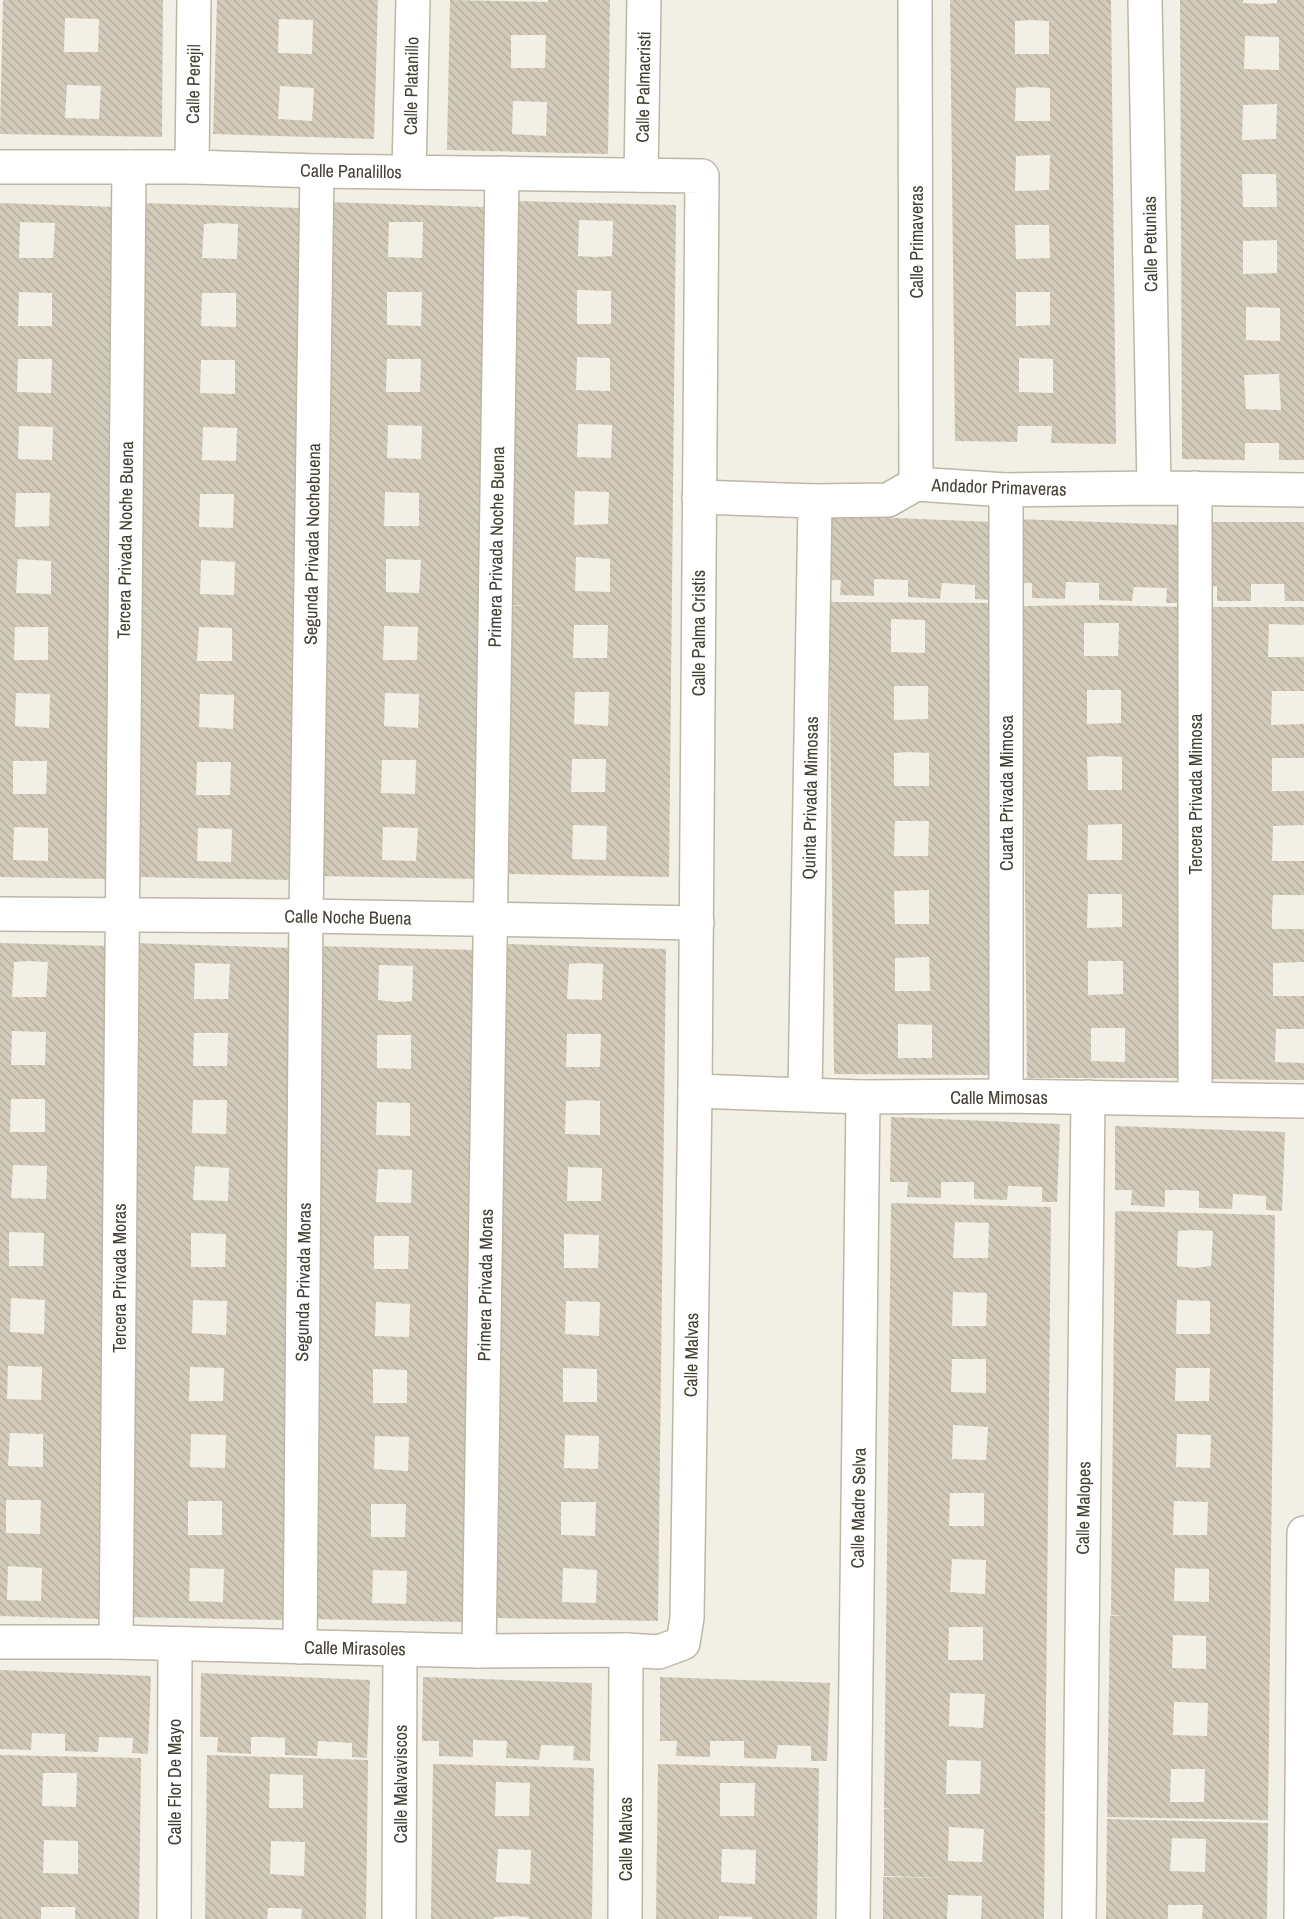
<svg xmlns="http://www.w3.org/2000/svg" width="1304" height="1919" viewBox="0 0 1304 1919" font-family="'Archivo Narrow',sans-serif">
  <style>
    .building { fill: url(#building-back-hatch); fill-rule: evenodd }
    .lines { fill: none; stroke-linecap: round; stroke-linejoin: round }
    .street-casing { stroke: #bdb7a7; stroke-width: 36 }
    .street { stroke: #fff; stroke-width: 33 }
    .labels { text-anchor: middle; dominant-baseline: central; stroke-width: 4.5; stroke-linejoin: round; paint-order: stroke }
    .street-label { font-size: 18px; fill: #443f34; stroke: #fff }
  </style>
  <defs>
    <pattern id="building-back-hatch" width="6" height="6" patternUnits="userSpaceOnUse" patternTransform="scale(1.5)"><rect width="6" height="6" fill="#d3cbba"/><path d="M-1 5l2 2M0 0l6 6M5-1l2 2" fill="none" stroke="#b6afa0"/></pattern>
  </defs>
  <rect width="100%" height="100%" fill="#f2efe4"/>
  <g class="building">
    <path d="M3,0H163L162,137L0,134ZM65,18L99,19L98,52H64ZM67,85L101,86L99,119L65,118Z"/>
    <path d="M217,0H378L374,139L213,134ZM279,19L313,20L312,54L278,53ZM280,86L314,88L312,121L278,119Z"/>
    <path d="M450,0L548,2V0H610L608,154L447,150ZM511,35H546L545,68H511ZM513,101L547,102L546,136L512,134Z"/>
    <path d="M950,0H1111L1116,444L1051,443L1052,426H1018L1017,442L955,441ZM1030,20L1049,21V54H1015V21ZM1030,87L1050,88V121H1015L1016,88ZM1050,155L1049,190L1015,191L1016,156ZM1015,225H1049L1050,258L1016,259ZM1016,292H1050V325L1016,326ZM1019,358L1053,359V393L1019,392Z"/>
    <path d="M1180,0H1243V3L1262,4L1277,3V0H1304V460H1279V443H1245V460L1182,459ZM1245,36L1279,37V70L1244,69ZM1277,104L1276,139L1242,140L1243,105ZM1242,174H1276L1277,207H1243ZM1277,240V273L1243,274V241ZM1246,307L1280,308V341L1246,340ZM1279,374L1281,410L1246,409L1244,375Z"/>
    <path d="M516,201L676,205L669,877L508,874L511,606H525L511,605ZM579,220L613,221L612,256L595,257L578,256ZM577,290L611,291V324H577ZM577,357L610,358V391L576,390ZM578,424L612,425L611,458L577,457ZM575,491L609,492L608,524L574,525ZM576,557L610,559V592L575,591ZM574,625H608L607,658H573ZM575,692H609L608,726L574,724ZM572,759H606L605,792H571ZM573,825L607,826L606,860L572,859Z"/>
    <path d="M325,202L486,207L479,879L318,876ZM389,222H423L422,258L388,257ZM387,292H422L421,326L387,325ZM387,359H421L420,392H386ZM388,425L422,426L421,459L387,458ZM385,492L419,493V526H384ZM386,559L421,560L419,593L386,592ZM384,626L418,627L417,660H383ZM385,693L419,694L418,728L384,726ZM382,760H416L415,794L381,793ZM383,827L418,828L416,861L382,860Z"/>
    <path d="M0,203L117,207L109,879L0,877ZM20,222L55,223L53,258H19ZM19,292L52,293V326H18ZM18,359H52L51,393L17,392ZM19,426L53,427L52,460L18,459ZM16,493H50L49,526L15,527ZM18,559L51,561V594L16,593ZM15,627H48V660H14ZM16,693L50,694L49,728L15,726ZM13,761H47L46,794H13ZM14,827L48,828V861L13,860Z"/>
    <path d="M140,203L301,208L293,880L133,877L136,609H150L136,608ZM219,223L238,224L237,259L202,258L204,224ZM202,293H236V327L201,326ZM201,360H235V394L200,393ZM203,427L237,428L236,461L202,460ZM200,494H234L233,528L199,527ZM201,560L235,562L234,595L200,594ZM199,627L232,628V661H197ZM200,694L234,695L233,729L199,727ZM197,762H231L230,795H196ZM198,828L232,829L231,862L197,861Z"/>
    <polygon points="824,515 993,522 991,600 975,599 975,585 942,583 940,599 908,597 908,580 874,579 874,596 840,595 841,580 824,580"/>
    <polygon points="1016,519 1185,525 1182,603 1166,603 1167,588 1134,587 1132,601 1099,600 1099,583 1066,582 1065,599 1032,598 1032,583 1015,583"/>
    <polygon points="1198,522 1304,522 1304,601 1285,601 1284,584 1251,584 1251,601 1217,601 1217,586 1200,587"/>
    <path d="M829,602L989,603L994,1075L834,1074ZM891,619L925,620V653L891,652ZM894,686H928V719L894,720ZM909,752L929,753V786H894V753ZM895,821H929L928,856H894ZM929,890V924H895L894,891ZM929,957L930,991H895V958ZM898,1024L932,1025V1058H898Z"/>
    <path d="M1101,605L1183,607L1187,1078H1027L1022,606ZM1084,623H1119L1118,656H1084ZM1087,690H1121V723L1087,724ZM1102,756L1122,757V790H1088L1087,757ZM1122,824V860H1087L1088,825ZM1088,894H1122V927L1087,928ZM1088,961H1123V994L1088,995ZM1091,1028H1125V1062L1091,1061Z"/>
    <polygon points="1207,607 1304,607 1304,625 1269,624 1268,657 1304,657 1304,691 1272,691 1271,725 1304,724 1304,758 1272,758 1272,791 1304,791 1304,825 1273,826 1272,861 1304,861 1304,895 1273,895 1272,912 1272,929 1304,929 1304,962 1273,963 1273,996 1304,996 1304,1029 1276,1029 1275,1062 1304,1063 1304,1080 1212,1079"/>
    <path d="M0,943L111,946L103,1619L0,1616ZM28,961L48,962L46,997H12L14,962ZM12,1031L46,1032L45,1065H11ZM11,1099H45V1132H10ZM13,1165L47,1166L46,1199L11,1198ZM9,1232L44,1233L43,1266H9ZM11,1298L45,1300L44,1334L10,1332ZM8,1366L42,1367L41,1400L7,1399ZM10,1433L43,1434V1467L8,1466ZM6,1500H41L40,1534L6,1533ZM8,1566L42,1568L41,1601L7,1600Z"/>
    <path d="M132,943L293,948L285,1620L124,1617ZM195,963L230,964L228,999H194ZM194,1033H228L227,1066H193ZM193,1100H227L226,1134L192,1133ZM195,1166L229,1168L228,1201L193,1200ZM191,1233L226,1234L225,1267H191ZM193,1300L227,1301L226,1335L192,1333ZM190,1367L224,1368L223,1401H189ZM191,1434L226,1435L225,1468L190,1467ZM188,1501H222V1535H188ZM190,1568L224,1569L223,1602L189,1601Z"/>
    <path d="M505,944L666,949L658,1621L497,1618ZM583,963L603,964L602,1000L567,999L569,964ZM567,1034H601L600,1067H566ZM586,1100L600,1101V1135L565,1134L566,1101ZM568,1167L602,1168L601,1201H567ZM564,1234L599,1235L598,1268H564ZM566,1301L600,1302L599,1336L565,1334ZM563,1368L597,1369V1402H563ZM565,1435L599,1436L598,1469L564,1468ZM561,1502H596L595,1536L561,1535ZM563,1568L597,1570L596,1603L562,1602Z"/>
    <path d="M315,946L476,950L468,1622L307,1619L311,1351H325L311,1350ZM379,965L413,966L412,1001L395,1002L378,1000ZM377,1035H411V1069L377,1068ZM377,1102L410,1103V1136L376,1135ZM378,1169L412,1170L411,1203L376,1202ZM374,1236H409L408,1269H374ZM376,1302L410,1304L409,1337L375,1336ZM373,1369L407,1370V1403H373ZM375,1436L409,1437L408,1471L374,1469ZM371,1504H406L405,1537H371ZM373,1570L407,1571L406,1604L372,1603Z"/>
    <polygon points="891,1117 1060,1124 1057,1202 1042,1202 1042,1187 1008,1186 1007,1200 974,1199 974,1182 941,1182 941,1198 907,1197 908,1182 890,1182"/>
    <polygon points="1115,1126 1285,1132 1282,1211 1266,1210 1266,1196 1233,1194 1232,1209 1199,1208 1199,1191 1183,1190 1165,1190 1165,1207 1131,1205 1132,1190 1115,1190"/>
    <path d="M891,1203L1051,1207L1045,1812H1036L1045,1813L1044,1919H981L982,1896L948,1895L947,1919H883V1877L945,1878L884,1876V1809H891L884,1808ZM955,1222L989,1223L988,1258H953ZM953,1292L987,1293L986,1326H952ZM952,1359H986V1393L951,1392ZM953,1425L988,1427L986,1460L952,1459ZM950,1493H984V1526H949ZM952,1559L986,1560L985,1594L950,1592ZM949,1627H983V1660H948ZM950,1693L985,1694L983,1728L949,1726ZM947,1760L981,1761L980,1794H946ZM949,1827L984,1829L982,1862L948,1861Z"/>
    <path d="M1115,1211L1275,1215L1268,1820L1107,1817L1110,1616H1124L1111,1615ZM1193,1230L1213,1231L1211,1266L1194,1268L1177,1266L1178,1231ZM1177,1300L1210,1301V1334H1176ZM1176,1368H1210L1209,1401H1175ZM1177,1434L1211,1435L1210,1468L1176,1467ZM1174,1501L1208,1502L1207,1535H1173ZM1175,1568L1209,1569V1602L1174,1601ZM1173,1635L1206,1636V1669L1172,1668ZM1174,1702L1208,1703L1207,1736L1173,1735ZM1171,1769H1205L1204,1802H1170Z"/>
    <polygon points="0,1670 151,1676 148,1754 132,1753 133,1738 99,1737 98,1752 65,1751 65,1734 32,1733 31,1750 0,1749"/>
    <polygon points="201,1673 370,1680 367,1758 352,1757 352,1743 318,1741 317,1756 285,1755 285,1738 268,1737 251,1737 251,1754 217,1752 218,1737 200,1737"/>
    <polygon points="423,1677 592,1683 590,1761 573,1760 574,1746 541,1745 539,1760 506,1758 507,1741 473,1740 473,1757 439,1756 439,1741 422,1741"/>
    <polygon points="660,1677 830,1683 827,1761 811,1761 811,1746 778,1745 776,1759 744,1758 744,1741 710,1741 710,1757 676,1756 677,1741 660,1741"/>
    <path d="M0,1755L141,1758L139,1919H75V1907H41V1919H0ZM43,1773H77L76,1807L42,1806ZM44,1840L78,1841V1874L43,1873Z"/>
    <path d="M207,1755L368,1760L366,1919H301L302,1909L287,1908H268L267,1919H205ZM270,1774L303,1775V1808H269ZM271,1841L305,1842L304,1876L270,1874Z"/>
    <path d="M433,1764L594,1768L592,1919H528L529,1917L513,1916L494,1917V1919H431ZM496,1782L530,1783L529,1816H495ZM498,1849L531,1850L530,1884L496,1882Z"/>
    <path d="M658,1764L819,1768L817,1919H752V1917L719,1916V1919H656ZM720,1783H755L754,1816H720ZM722,1849L756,1850L755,1884L721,1882Z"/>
    <path d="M1107,1819L1268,1823L1267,1919H1202L1203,1905H1168V1919H1106ZM1172,1838L1206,1839L1205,1872L1170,1871Z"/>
  </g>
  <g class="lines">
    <defs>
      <g id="street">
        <polyline points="915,0 916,484"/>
        <polyline points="1145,0 1154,488"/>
        <polyline points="0,167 192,167 317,171 702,176 695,1091 687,1618 683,1643 659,1652 626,1650 479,1651 116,1642 0,1642"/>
        <polyline points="192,167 194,0"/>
        <polyline points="409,172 413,0"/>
        <polyline points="641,175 644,0"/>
        <polyline points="1195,488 1195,1099"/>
        <polyline points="1006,490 1006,1096"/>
        <polyline points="699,497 815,501 888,500 916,484 1006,490 1154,488 1304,490"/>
        <polyline points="0,914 306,916 697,923"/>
        <polyline points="695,1091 863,1097 1006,1096 1304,1101"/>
        <polyline points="805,1094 815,501"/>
        <polyline points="116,1642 129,167"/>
        <polyline points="300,1647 306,916 317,171"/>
        <polyline points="479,1651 502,173"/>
        <polyline points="174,1919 175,1644"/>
        <polyline points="399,1919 400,1649"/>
        <polyline points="625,1919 626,1650"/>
        <polyline points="853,1919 863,1097"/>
        <polyline points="1079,1919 1088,1097"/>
        <polyline points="1301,1919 1304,1533"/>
      </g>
    </defs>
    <use href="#street" class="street-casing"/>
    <use href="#street" class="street"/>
  </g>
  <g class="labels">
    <g class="street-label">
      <text transform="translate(193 84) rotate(-89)">Calle Perejil</text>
      <text transform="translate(411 86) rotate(-89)">Calle Platanillo</text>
      <text transform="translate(643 87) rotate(-89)">Calle Palmacristi</text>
      <text transform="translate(351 171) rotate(1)">Calle Panalillos</text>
      <text transform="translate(916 242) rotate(-90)">Calle Primaveras</text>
      <text transform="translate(1150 244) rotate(-91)">Calle Petunias</text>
      <text transform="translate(999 487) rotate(2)">Andador Primaveras</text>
      <text transform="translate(125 540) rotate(-89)">Tercera Privada Noche Buena</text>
      <text transform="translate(312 544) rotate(-89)">Segunda Privada Nochebuena</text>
      <text transform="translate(496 547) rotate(-89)">Primera Privada Noche Buena</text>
      <text transform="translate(698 633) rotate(-90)">Calle Palma Cristis</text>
      <text transform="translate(1006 793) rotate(-90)">Cuarta Privada Mimosa</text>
      <text transform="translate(1195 794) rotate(-90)">Tercera Privada Mimosa</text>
      <text transform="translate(810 798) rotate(-89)">Quinta Privada Mimosas</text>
      <text transform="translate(348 917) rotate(1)">Calle Noche Buena</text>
      <text x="999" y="1097">Calle Mimosas</text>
      <text transform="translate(119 1278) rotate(-90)">Tercera Privada Moras</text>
      <text transform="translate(303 1282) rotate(-89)">Segunda Privada Moras</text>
      <text transform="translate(485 1285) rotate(-89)">Primera Privada Moras</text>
      <text transform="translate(691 1355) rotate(-89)">Calle Malvas</text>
      <text transform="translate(858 1508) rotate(-89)">Calle Madre Selva</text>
      <text transform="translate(1083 1508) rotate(-89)">Calle Malopes</text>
      <text transform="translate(355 1648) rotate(1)">Calle Mirasoles</text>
      <text transform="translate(174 1782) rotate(-90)">Calle Flor De Mayo</text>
      <text transform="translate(400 1784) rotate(-90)">Calle Malvaviscos</text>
      <text transform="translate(625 1839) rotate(-90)">Calle Malvas</text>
    </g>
  </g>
</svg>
